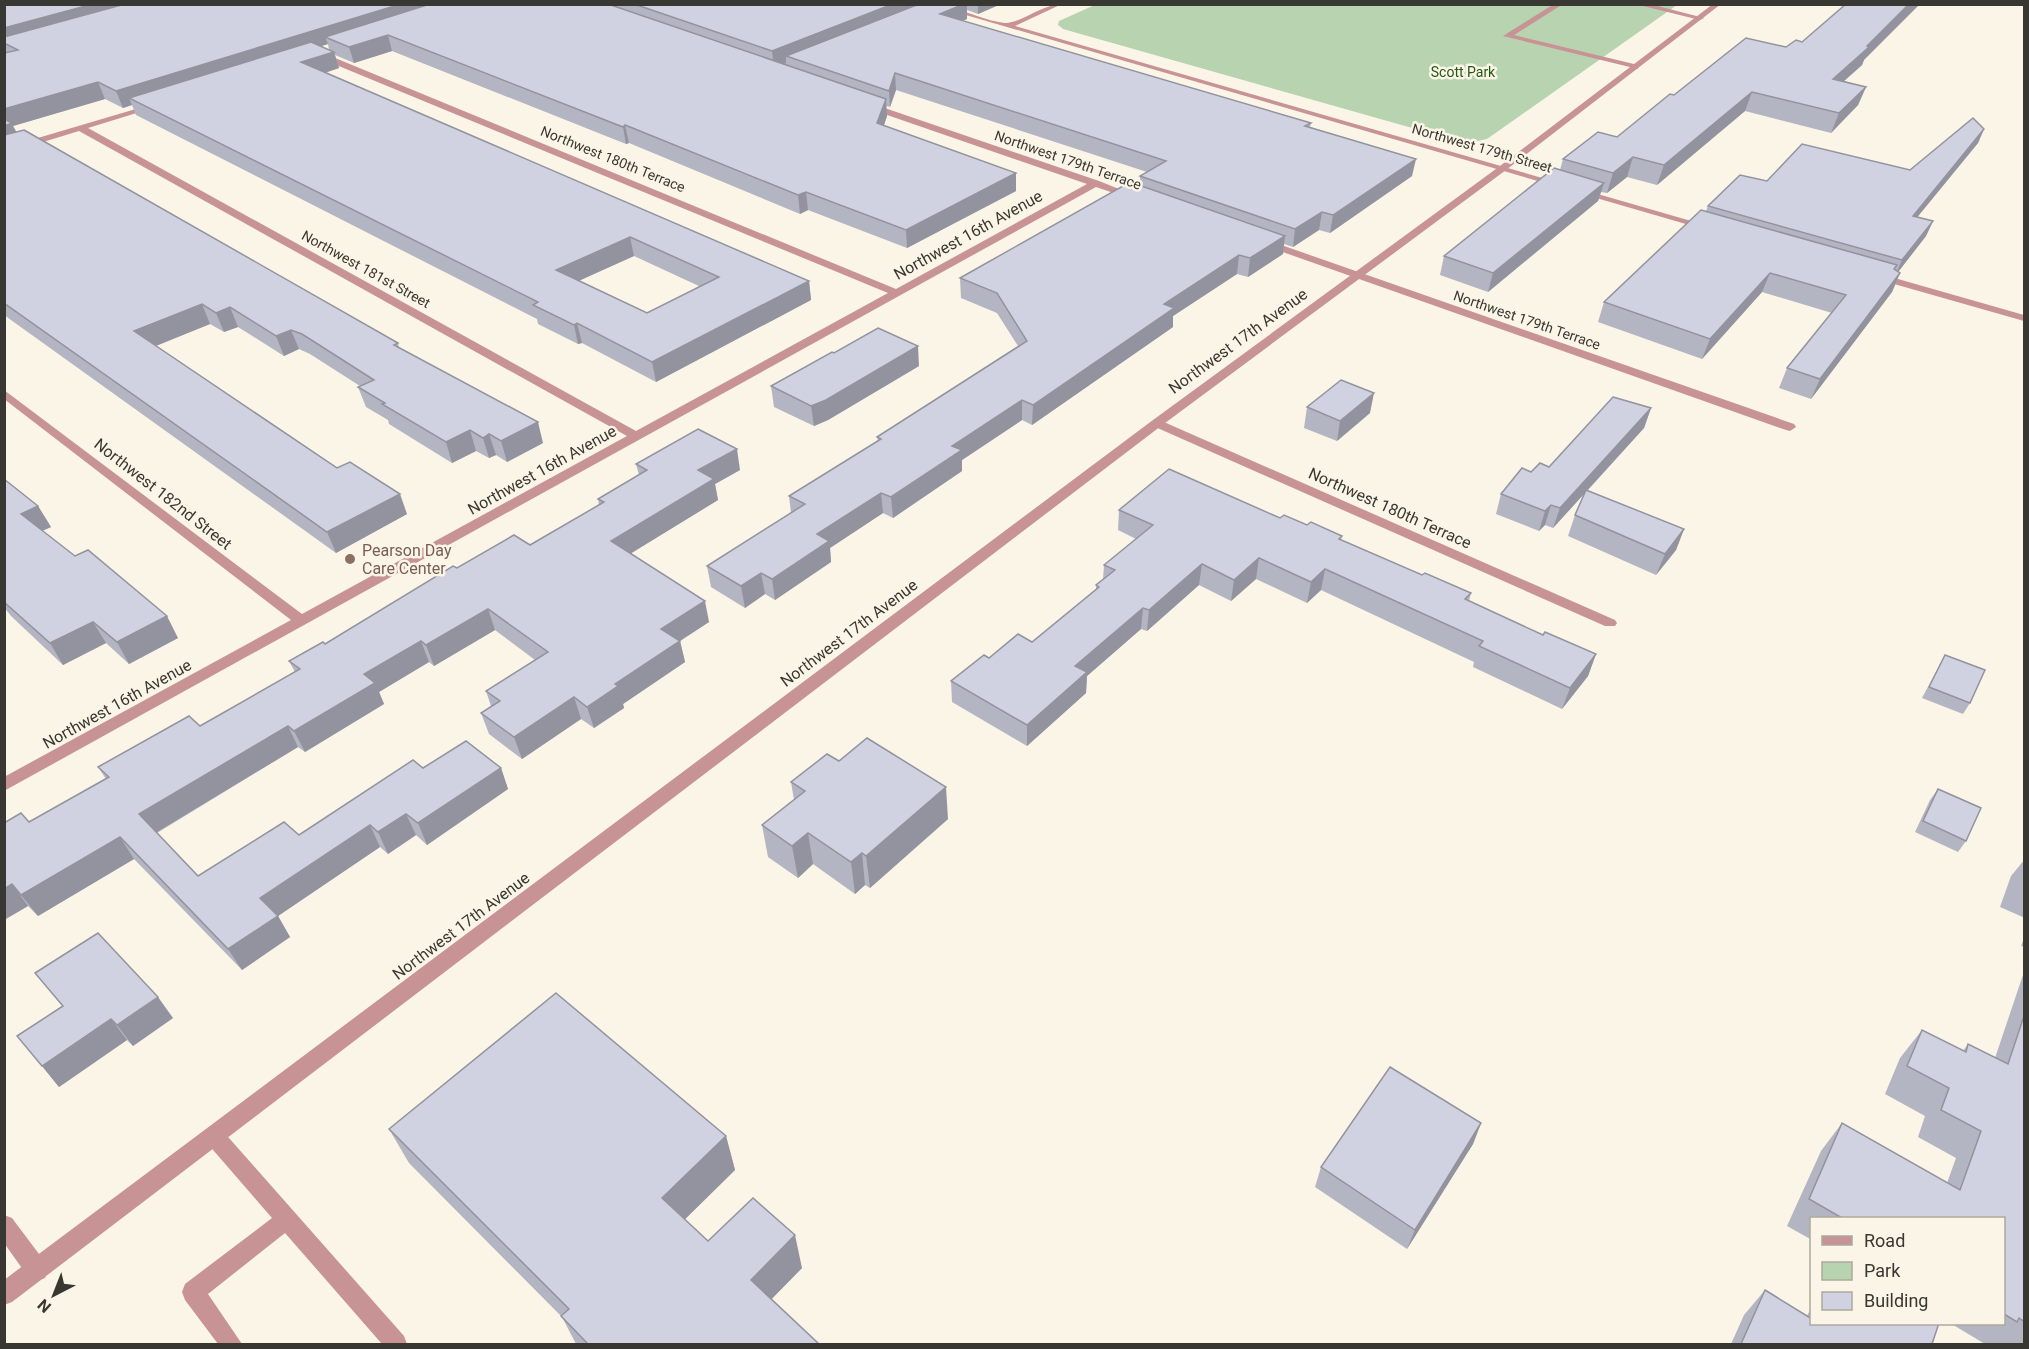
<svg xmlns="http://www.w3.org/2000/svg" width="2029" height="1349" viewBox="0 0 2029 1349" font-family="Roboto,sans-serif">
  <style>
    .green { fill: #b7d3b0 }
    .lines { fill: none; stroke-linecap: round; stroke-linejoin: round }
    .service { fill: #c89394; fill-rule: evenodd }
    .minor { fill: #c89394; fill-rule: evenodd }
    .tertiary { fill: #c89394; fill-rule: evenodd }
    .wall { fill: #b4b5c2; fill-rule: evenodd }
    .shaded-wall { fill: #92939e }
    .building { fill: #d1d2e1; stroke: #92939e; stroke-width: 1.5; fill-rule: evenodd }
    .education-dot { fill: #8d6e63; stroke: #fbf5e7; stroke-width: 2 }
    .labels { text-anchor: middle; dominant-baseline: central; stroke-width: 5; stroke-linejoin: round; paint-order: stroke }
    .far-park-label { font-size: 14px; fill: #235714; stroke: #fbf5e7 }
    .far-street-label { font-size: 14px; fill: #393731; stroke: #fbf5e7 }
    .street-label { font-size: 16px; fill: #393731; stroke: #fbf5e7 }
    .education-label { font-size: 16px; fill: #785e54; stroke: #fbf5e7; text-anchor: start }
  </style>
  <rect width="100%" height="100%" fill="#fbf5e7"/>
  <polygon class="green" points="1097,4 1677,5 1487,139 1473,142 1458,141 1063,29 1058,25 1059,21"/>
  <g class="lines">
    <g class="service">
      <polygon points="1554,4 1563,4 1514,35 1638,65 1638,69 1503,36"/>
      <polygon points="1635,4 1650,4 1704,18 1700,20"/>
      <polygon points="214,1127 221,1129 404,1336 407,1344 382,1344 285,1233 208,1294 242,1344 218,1344 185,1300 182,1292 185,1284 272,1218 207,1143 204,1136 207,1129"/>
    </g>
    <g class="minor">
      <path d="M928,4C955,4 979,20 1005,23C1019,24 1043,4 1062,4L1015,26L1712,227L1703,229Z"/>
      <polygon points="317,53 323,53 896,289 1087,184 864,107 864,103 870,103 1099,181 1139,197 1134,200 1096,187 4,791 4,777 291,620 4,399 4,390 302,614 627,436 79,131 4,154 4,148 156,103 156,107 88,128 636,431 888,293 317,57"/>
      <polygon points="1264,239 1794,424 1796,427 1790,431 1786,430 1260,244 1259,242"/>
      <polygon points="1877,273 2024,315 2024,321 1873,278 1873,274"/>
      <polygon points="1157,419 1615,620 1617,623 1615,626 1605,626 1153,426 1153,420"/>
      <polygon points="4,1215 12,1218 45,1262 48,1270 45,1278 37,1281 29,1278 4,1243"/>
    </g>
    <polygon class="tertiary" points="1713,4 1721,4 1506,170 1161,426 12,1302 4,1305 4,1280 1153,420 1500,166"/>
  </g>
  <g class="wall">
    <path d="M4,4H1001L978,14L967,10V19L962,21L1311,123L1310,127L1412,176L1330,233L1319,230L1293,247L1284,244L1283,254L1248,277L1237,274L1173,316V327L1032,425L1022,420L962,460V471L893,518L883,513L830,548L831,562L775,600L765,594L745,608L711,587L707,566L791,513L789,496L878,441L877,437L1018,346L997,313L961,298L960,278L1140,185V176L1147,172L896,90L890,107L886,106L887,116L884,125L1016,191L907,248L808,210L800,214L629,143L626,144L392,51L354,63L335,55L339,68L325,73L809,281L811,300L656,382L582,343L578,344L538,324L537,319L136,115L132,105L123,108L105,99L13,126L16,132L398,343L399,347L543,443L507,462L496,455L489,458L476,451L452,463L389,424L388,420L366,407L358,387L360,386L310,354L299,349L284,356L238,327L224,332L210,324L156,346L407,514L336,553L4,315ZM328,44L329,50L321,46ZM634,256L701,287L647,313L579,280Z"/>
    <polygon points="1802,42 1864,60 1862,65 1844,81 1866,87 1858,105 1831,133 1745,111 1657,185 1627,177 1607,193 1601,192 1598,201 1488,292 1440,275 1444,256 1560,170 1563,159 1617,137 1674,95"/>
    <polygon points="1984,129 1978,143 1917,217 1933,221 1926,236 1898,272 1900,273 1892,292 1811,399 1779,388 1787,368 1832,313 1762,292 1702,359 1598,322 1604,302 1706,211 1708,206 1767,181 1910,170"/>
    <polygon points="834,353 919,366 828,420 814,426 774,407 771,386"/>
    <polygon points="1307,407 1370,413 1337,441 1304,428"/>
    <polygon points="1651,408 1644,428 1587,491 1684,529 1676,550 1656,575 1568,536 1575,515 1584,494 1553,528 1545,525 1539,531 1496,514 1501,494 1531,472 1549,467"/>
    <polygon points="636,464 740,470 715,484 718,500 631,553 709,622 680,641 685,662 623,704 624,708 594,728 581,719 522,759 489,734 481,713 491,706 486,691 535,660 495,630 434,666 429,662 379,692 384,704 305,752 298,747 157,833 198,876 299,835 423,768 501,768 508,789 427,845 416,835 388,854 380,847 278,916 290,937 242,970 134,859 38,916 28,906 4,920 4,823 29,822 106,779 98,767 200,726 295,672 289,661 325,644 457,568 530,545 599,505 598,499 639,475"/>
    <polygon points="4,479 38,506 51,527 42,531 178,638 129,664 106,643 63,665 11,616 4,607"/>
    <polygon points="1119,510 1280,518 1307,525 1342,536 1341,540 1422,575 1471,593 1469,601 1543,635 1596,654 1588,676 1562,709 1473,667 1474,662 1321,590 1307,603 1256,579 1231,601 1199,585 1147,631 1141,629 1087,676 1086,693 1027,746 952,702 951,681 989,658 1032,642 1096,589 1096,585 1103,580 1104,565 1136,539 1118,530"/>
    <polygon points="1945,655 1970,703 1963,714 1922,698"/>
    <polygon points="839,761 948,819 870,888 865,885 855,894 813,864 798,878 768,857 762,825 794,800 791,782"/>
    <polygon points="1938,789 1966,841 1958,852 1915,832 1930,800"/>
    <polygon points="2025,859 2025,918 2000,907 2011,876"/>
    <polygon points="2025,936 2025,947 2021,946"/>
    <polygon points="2025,969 2025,1344 1985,1344 1950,1323 2004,1323 2004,1218 1812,1218 1812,1240 1787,1226 1821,1151 1842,1123 1947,1183 1956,1158 1918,1137 1925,1116 1885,1094 1900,1058 1922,1030 1963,1051 1968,1044 1995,1058"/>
    <polygon points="35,973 173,1018 133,1046 127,1040 59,1087 42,1066 63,1007"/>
    <polygon points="1481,1123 1473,1144 1407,1249 1315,1187 1321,1167"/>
    <polygon points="389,1129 726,1136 735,1170 685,1219 708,1241 802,1268 771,1299 819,1344 576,1344 562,1317 409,1163"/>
    <polygon points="1765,1290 1807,1316 1812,1306 1812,1323 1932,1344 1731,1344 1744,1315"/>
  </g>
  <g class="shaded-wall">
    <polygon points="93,4 157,4 4,43 4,28"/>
    <polygon points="401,4 455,4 325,37 328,44 140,103 129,98 132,105 123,108 116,91"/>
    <polygon points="893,4 928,4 786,56 786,63 774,68 772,51"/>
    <polygon points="964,4 967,4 967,19 940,30 940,14"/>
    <polygon points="978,4 1001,4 978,14"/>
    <polygon points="1909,4 1920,4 1864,60 1862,65 1825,98 1833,79"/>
    <polygon points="388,35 392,51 354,63 349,47"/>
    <polygon points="334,52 339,68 306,79 301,62"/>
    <polygon points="895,73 896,90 890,107 889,91"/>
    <polygon points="98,82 105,99 13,126 21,140 4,146 4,109"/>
    <polygon points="1866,87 1858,105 1831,133 1839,113"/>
    <polygon points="1752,92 1745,111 1657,185 1664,165"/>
    <polygon points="886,99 887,116 879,140 877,123"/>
    <polygon points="625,125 629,143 626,144 623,127"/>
    <polygon points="1984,129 1978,143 1906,231 1913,216"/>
    <polygon points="1633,157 1627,177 1607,193 1613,173"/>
    <polygon points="1416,159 1412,176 1330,233 1333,215"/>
    <polygon points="1016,173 1016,191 907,248 906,230"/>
    <polygon points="1604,183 1598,201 1488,292 1493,273"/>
    <polygon points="806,192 808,210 800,214 798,195"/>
    <polygon points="1322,212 1319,230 1293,247 1295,229"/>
    <polygon points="1933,221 1926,236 1895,276 1902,260"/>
    <polygon points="1285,236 1283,254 1248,277 1250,258"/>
    <polygon points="630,237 634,256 561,289 556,270"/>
    <polygon points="1239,255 1237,274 1173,316 1173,327 1032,425 1033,405 1164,304"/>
    <polygon points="1770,273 1762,292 1702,359 1710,339"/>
    <polygon points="1900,273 1892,292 1811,399 1820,379"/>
    <polygon points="809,281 811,300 656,382 652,362"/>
    <polygon points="202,304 210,324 143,351 134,331"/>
    <polygon points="230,307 238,327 224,332 216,313"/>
    <polygon points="577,323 582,343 578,344 574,325"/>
    <polygon points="291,330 299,349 284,356 276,336"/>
    <polygon points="918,346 919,366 828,420 814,426 811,406"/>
    <polygon points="1374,393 1370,413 1337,441 1340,421"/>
    <polygon points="1022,400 1022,420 962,460 962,471 893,518 891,497 952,446"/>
    <polygon points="1651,408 1644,428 1553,528 1560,508"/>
    <polygon points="538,422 543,443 507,462 501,441"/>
    <polygon points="470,430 476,451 452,463 446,442"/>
    <polygon points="489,434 496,455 489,458 483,438"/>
    <polygon points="737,449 740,470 715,484 718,500 617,562 611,541 698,470"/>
    <polygon points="881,493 883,513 830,548 831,562 775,600 772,579 817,534"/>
    <polygon points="400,494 407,514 336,553 327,532"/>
    <polygon points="1551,505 1545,525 1539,531 1545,511"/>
    <polygon points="38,506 51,527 33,535 21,514"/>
    <polygon points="1684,529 1676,550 1656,575 1665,554"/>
    <polygon points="1259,558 1256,579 1231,601 1234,580"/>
    <polygon points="1202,564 1199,585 1147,631 1149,610"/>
    <polygon points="1325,569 1321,590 1307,603 1311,582"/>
    <polygon points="761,573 765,594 745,608 741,586"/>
    <polygon points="705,601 709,622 666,650 661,629"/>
    <polygon points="1143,608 1141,629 1087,676 1086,693 1027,746 1027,725 1075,666"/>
    <polygon points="488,609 495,630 434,666 426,645"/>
    <polygon points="167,616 178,638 129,664 117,642"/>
    <polygon points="93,622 106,643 63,665 50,643"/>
    <polygon points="421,641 429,662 379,692 384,704 305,752 294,731 364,674"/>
    <polygon points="680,641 685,662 623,704 624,708 594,728 587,707 615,684"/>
    <polygon points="1596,654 1588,676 1562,709 1570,688"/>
    <polygon points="574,697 581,719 522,759 514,737"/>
    <polygon points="288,726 298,747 152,835 139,814"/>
    <polygon points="501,768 508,789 427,845 418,823"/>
    <polygon points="946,787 948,819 870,888 866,856"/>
    <polygon points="406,814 416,835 388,854 378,832"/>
    <polygon points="370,825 380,847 278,916 290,937 242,970 228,949 260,898"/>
    <polygon points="808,833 813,864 798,878 792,846"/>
    <polygon points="120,837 134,859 38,916 21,895"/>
    <polygon points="862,853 865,885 855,894 851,862"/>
    <polygon points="12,884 28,906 4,920 4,889"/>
    <polygon points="158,997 173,1018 133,1046 117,1025"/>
    <polygon points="111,1019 127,1040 59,1087 42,1066"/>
    <polygon points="1481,1123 1473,1144 1407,1249 1415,1230"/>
    <polygon points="726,1136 735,1170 673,1231 662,1198"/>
    <polygon points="795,1235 802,1268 760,1311 751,1280"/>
  </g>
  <g class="building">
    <polygon points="4,4 93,4 4,28"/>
    <polygon points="125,4 401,4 116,91 98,82 4,109 4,53 18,50 4,43 4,37"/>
    <polygon points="430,4 608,4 886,99 877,123 1016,173 906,230 806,192 798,195 625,125 623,127 388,35 349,47 325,37"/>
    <polygon points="634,4 893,4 772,51"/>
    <polygon points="919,4 964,4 940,14 1311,123 1305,126 1416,159 1333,215 1322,212 1295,229 1140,176 1166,161 895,73 889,91 786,56"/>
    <polygon points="1846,4 1909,4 1867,46 1869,47 1833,79 1866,87 1839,113 1752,92 1664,165 1633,157 1613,173 1563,159 1598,132 1617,137 1670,94 1674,95 1746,38 1786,47 1796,40 1802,42"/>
    <path d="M311,42L334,52L301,62L809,281L652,362L577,323L574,325L533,305L538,302L129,98ZM630,237L719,277L647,313L556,270Z"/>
    <polygon points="1973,118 1984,129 1913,216 1933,221 1902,260 1708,206 1740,175 1767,181 1802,144 1910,170"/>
    <polygon points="4,119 12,123 4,126"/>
    <polygon points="24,130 398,343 394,345 538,422 501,441 489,434 483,438 470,430 446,442 382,404 385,403 358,387 374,380 302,334 291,330 276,336 230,307 216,313 202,304 134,331 337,468 350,462 400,494 327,532 4,303 4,135"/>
    <polygon points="1554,168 1604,183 1493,273 1444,256"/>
    <polygon points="1130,182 1285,236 1250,258 1239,255 1164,304 1174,308 1033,405 1022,400 952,446 962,450 891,497 881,493 817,534 829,541 772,579 761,573 741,586 707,566 805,504 789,496 881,439 877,437 1027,341 997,293 960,278"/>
    <polygon points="1701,210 1897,265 1894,269 1900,273 1820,379 1787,368 1846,295 1770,273 1710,339 1604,302"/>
    <polygon points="878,328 918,346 826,400 811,406 771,386 832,352 834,353"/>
    <polygon points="1341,380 1374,393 1340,421 1307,407"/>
    <polygon points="1613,397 1651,408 1560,508 1551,505 1545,511 1501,494 1522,468 1531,472 1540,463 1549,467"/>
    <polygon points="698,429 737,449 698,470 714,479 611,541 705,601 661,629 680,641 615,684 618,686 587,707 574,697 514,737 481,713 500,701 486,691 548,652 488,609 426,645 421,641 364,674 375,683 294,731 288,726 139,814 198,876 284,822 299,835 413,760 423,768 466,741 501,768 418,823 406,814 378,832 370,825 260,898 278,916 228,949 120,837 21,895 12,884 4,889 4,823 21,813 29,822 109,777 98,767 189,716 200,726 300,669 289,661 323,642 325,644 453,566 457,568 514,535 530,545 604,502 598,499 647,470 636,464"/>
    <polygon points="1169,469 1280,518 1284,515 1307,525 1311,522 1342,536 1339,539 1422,575 1425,573 1471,593 1465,599 1543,635 1545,632 1596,654 1570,688 1479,646 1483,641 1325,569 1311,582 1259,558 1234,580 1202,564 1149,610 1143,608 1075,666 1087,672 1027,725 951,681 984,655 989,658 1018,634 1032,642 1099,587 1096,585 1115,570 1104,565 1153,525 1119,510"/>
    <polygon points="4,479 38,506 21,514 75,556 88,550 167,616 117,642 93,622 50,643 4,602"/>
    <polygon points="1586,490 1684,529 1665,554 1575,515"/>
    <polygon points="1945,655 1985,670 1970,703 1929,687"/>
    <polygon points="867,738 946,787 866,856 862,853 851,862 808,833 792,846 762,825 805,791 791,782 827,754 839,761"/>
    <polygon points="1938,789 1981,808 1966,841 1923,821"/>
    <polygon points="98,933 158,997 117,1025 111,1019 42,1066 17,1036 63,1006 35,973"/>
    <polygon points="556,993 726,1136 662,1198 708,1241 753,1198 795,1235 751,1280 819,1344 588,1344 561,1316 569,1309 389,1129"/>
    <polygon points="2025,1013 2025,1322 2019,1318 2017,1322 2004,1314 2004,1218 1842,1218 1809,1199 1842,1123 1960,1190 1981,1131 1941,1110 1949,1088 1907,1066 1922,1030 1966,1052 1968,1044 2008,1064"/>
    <polygon points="1390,1067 1481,1123 1415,1230 1321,1167"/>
    <polygon points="1765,1290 1812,1319 1812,1323 1939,1323 1932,1344 1741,1344"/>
  </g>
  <circle class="education-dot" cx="350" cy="559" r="6"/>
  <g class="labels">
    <g class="far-park-label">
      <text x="1463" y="72">Scott Park</text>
    </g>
    <g class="far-street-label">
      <text transform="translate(1482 148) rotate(16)">Northwest 179th Street</text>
      <text transform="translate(613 159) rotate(22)">Northwest 180th Terrace</text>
      <text transform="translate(1068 160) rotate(19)">Northwest 179th Terrace</text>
      <text transform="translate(366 269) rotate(29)">Northwest 181st Street</text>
      <text transform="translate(1527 320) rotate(19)">Northwest 179th Terrace</text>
    </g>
    <g class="street-label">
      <text transform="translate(968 235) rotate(-29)">Northwest 16th Avenue</text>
      <text transform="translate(1238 341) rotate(-36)">Northwest 17th Avenue</text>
      <text transform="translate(542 470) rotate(-29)">Northwest 16th Avenue</text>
      <text transform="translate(163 494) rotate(38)">Northwest 182nd Street</text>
      <text transform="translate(1390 508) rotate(24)">Northwest 180th Terrace</text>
      <text transform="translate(849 633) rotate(-37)">Northwest 17th Avenue</text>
      <text transform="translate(117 704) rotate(-29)">Northwest 16th Avenue</text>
      <text transform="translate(461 926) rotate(-37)">Northwest 17th Avenue</text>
    </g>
    <g class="education-label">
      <text x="362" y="550">Pearson Day<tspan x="362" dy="18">Care Center</tspan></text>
    </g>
  </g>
  <rect width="2029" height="1349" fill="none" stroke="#393731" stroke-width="12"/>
  <rect x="1810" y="1217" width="195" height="108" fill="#fbf5e7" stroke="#ada99e" stroke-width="1.5"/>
  <rect x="1822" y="1236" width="30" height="9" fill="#c89394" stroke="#ada99e" stroke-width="1.5"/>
  <text x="1864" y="1247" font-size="18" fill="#393731">Road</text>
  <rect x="1822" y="1262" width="30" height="18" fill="#b7d3b0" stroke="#ada99e" stroke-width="1.5"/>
  <text x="1864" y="1277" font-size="18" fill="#393731">Park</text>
  <rect x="1822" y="1292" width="30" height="18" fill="#d1d2e1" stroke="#ada99e" stroke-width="1.5"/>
  <text x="1864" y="1307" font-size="18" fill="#393731">Building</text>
  <g transform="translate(54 1295) rotate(222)" stroke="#fbf5e7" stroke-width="4.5" paint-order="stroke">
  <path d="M0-4.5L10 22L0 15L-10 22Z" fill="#393731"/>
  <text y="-9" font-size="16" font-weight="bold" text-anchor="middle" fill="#393731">N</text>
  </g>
</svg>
